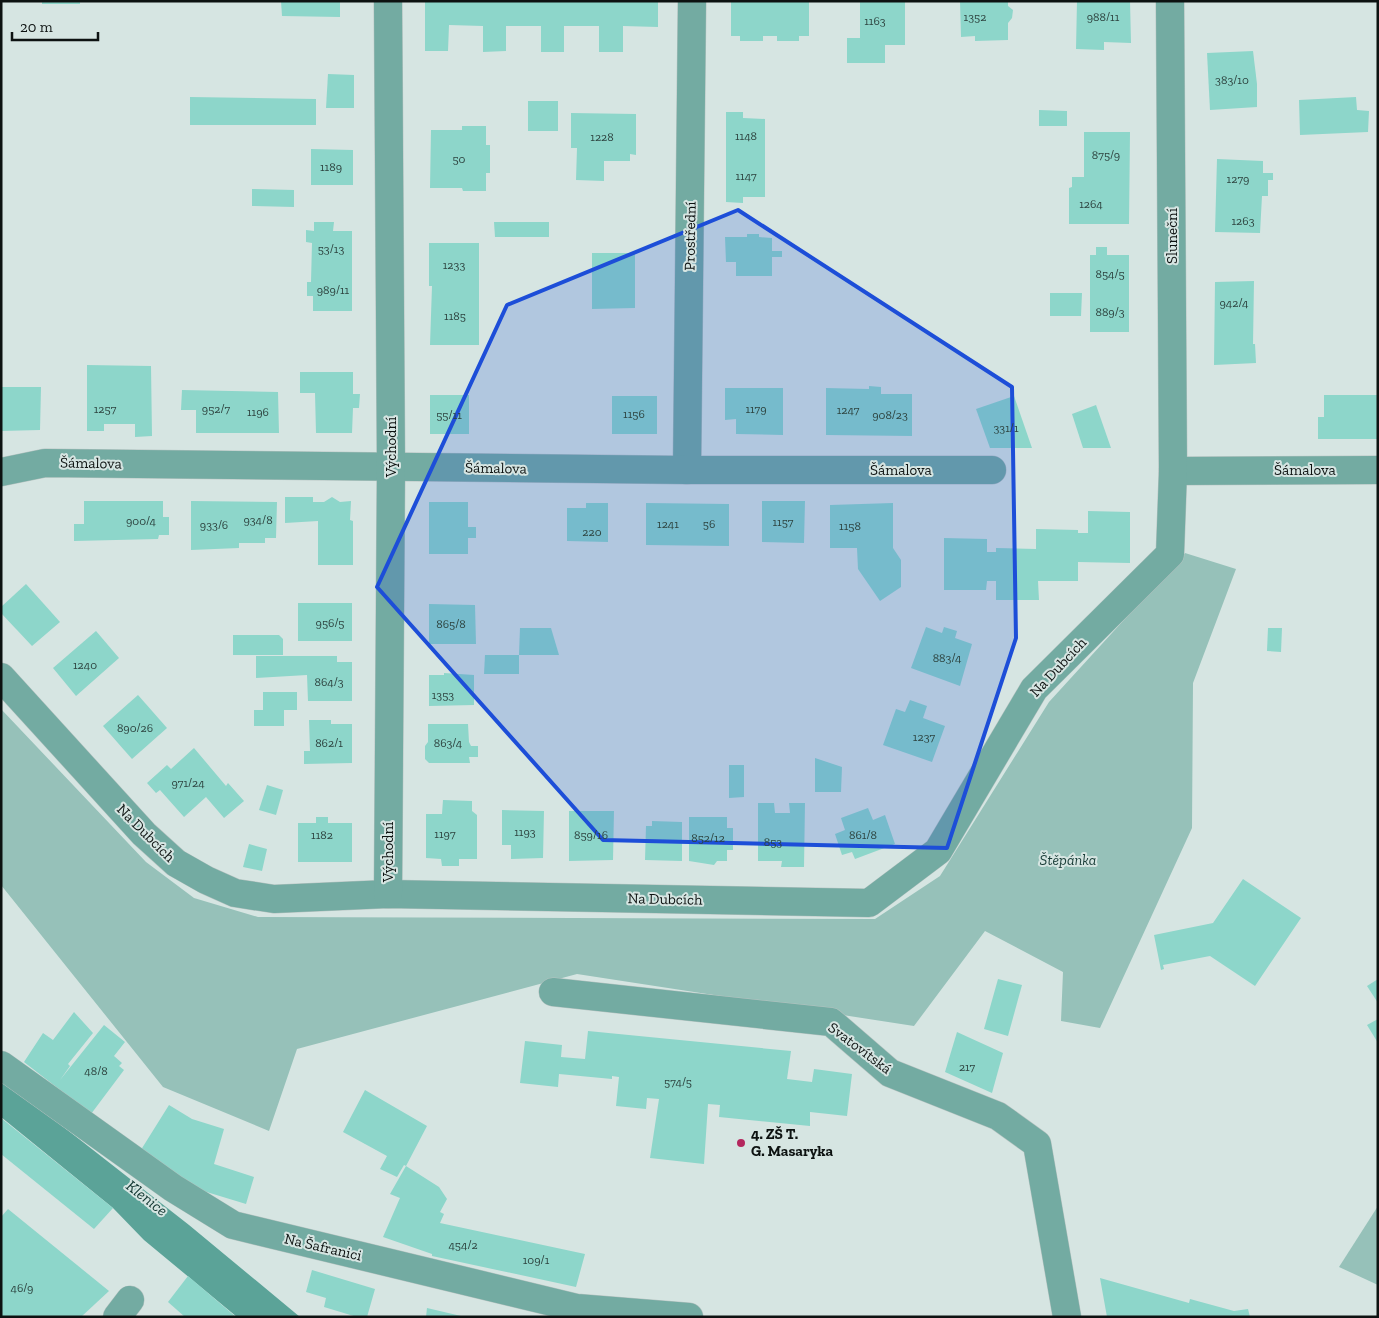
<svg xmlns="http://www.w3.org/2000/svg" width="1379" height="1318" viewBox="0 0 1379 1318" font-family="'Zilla Slab',serif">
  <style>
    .green { fill: #96c1b9 }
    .water { fill: #5ba398 }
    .building { fill: #8dd6ca }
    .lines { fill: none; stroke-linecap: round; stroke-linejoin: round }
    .minor-casing { stroke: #b6c3c1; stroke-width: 29 }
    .minor { stroke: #73aba2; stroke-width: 28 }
    .marked { fill: #1d4ed8; fill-opacity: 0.2; stroke: #1d4ed8; stroke-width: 4; stroke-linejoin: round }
    .poi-dot { fill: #b4275e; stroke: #d6e5e2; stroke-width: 2 }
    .labels { text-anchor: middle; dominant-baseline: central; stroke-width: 4; stroke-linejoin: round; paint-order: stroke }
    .number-label { font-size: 12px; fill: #2d433f }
    .street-label { font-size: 15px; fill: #0d1211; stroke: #d6e5e2 }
    .park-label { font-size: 15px; font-style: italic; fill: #1a3d38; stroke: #d6e5e2 }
    .poi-label { font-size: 15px; font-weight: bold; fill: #0d1211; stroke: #d6e5e2; text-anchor: start }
    .water-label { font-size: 16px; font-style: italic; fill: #0f332e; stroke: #d6e5e2 }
  </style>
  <rect width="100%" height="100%" fill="#d6e5e2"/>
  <g class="green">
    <polygon points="1185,553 1236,569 1193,683 1192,828 1100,1028 1061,1021 1063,972 985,931 914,1026 577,974 297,1049 269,1131 163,1087 1,885 1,709 146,862 194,898 258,917 875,919 940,876 1049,702"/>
    <polygon points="1378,1206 1378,1285 1339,1267"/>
  </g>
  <polygon class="water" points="1,1078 189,1225 300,1317 237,1317 144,1240 113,1208 1,1117"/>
  <g class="building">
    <rect x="42" y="1" width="38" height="3"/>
    <polygon points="281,1 340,1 340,17 282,16"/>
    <polygon points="425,1 658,1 658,27 623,26 623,52 599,52 599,26 564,26 564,52 541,52 541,26 506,26 506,51 483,52 483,26 449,25 448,51 425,51"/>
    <polygon points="731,1 809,1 809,36 799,36 799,41 777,41 777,36 763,36 763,41 740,41 740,36 731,36"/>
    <polygon points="860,1 905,1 905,45 885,45 885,63 847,63 847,38 860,38"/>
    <polygon points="960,1 1008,1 1008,6 1013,10 1012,18 1008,23 1008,40 975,41 975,36 961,37"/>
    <polygon points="1077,1 1130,1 1131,43 1104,42 1104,50 1076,49"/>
    <polygon points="1253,51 1257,84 1257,107 1210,110 1207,53"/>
    <polygon points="328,74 354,75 354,108 326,108"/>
    <polygon points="190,97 316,99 316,125 190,125"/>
    <polygon points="1356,97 1357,110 1369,111 1368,132 1300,135 1299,100"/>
    <rect x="528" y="101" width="30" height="30"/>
    <polygon points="1039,110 1067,111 1067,126 1039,126"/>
    <polygon points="726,112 743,112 743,118 765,119 765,197 743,197 743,203 726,202"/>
    <polygon points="571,113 636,114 636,155 630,154 630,161 604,161 604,181 576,180 577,148 571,148"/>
    <polygon points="462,126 486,126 486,145 490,145 490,173 486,173 486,191 463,191 462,188 430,188 431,130 462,130"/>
    <polygon points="1084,132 1130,132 1129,224 1069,224 1069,188 1072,187 1072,177 1084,177"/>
    <polygon points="311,149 353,150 353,185 311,185"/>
    <polygon points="1217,159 1263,161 1263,173 1273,173 1273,180 1268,180 1268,196 1262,196 1260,233 1215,232"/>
    <polygon points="252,189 294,190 294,207 252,206"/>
    <polygon points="314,222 334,222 333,231 352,231 352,311 313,311 313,296 307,296 307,282 311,282 312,243 306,242 306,230 314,231"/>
    <polygon points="494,222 549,222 549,237 495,237"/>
    <polygon points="747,234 759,234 759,237 772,238 772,251 782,251 782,257 772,257 772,276 736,276 736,262 726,262 725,237 747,237"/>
    <polygon points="429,243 479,243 479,345 430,345 432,286 429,286"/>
    <polygon points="1096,247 1107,247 1107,255 1129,255 1129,332 1090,332 1090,255 1096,255"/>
    <polygon points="592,253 635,253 635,308 592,309"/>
    <polygon points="1254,281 1253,344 1255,344 1256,363 1214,365 1215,282"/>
    <polygon points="1050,293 1082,293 1081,316 1050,316"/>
    <polygon points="87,365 151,366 152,436 135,437 135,424 104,424 104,431 87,431"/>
    <polygon points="300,372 353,372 353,394 360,394 359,408 353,408 352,433 316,433 315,393 300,393"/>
    <polygon points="869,386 881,387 881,394 912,394 912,436 826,435 826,388 869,389"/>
    <polygon points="1,387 41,387 40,430 1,431"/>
    <polygon points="725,388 783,388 783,435 736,434 736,419 725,420"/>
    <polygon points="182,390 278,392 279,433 196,433 196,410 181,410"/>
    <rect x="430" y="395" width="39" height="39"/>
    <polygon points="1324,395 1378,395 1378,439 1318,439 1318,417 1324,417"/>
    <rect x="612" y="396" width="45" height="38"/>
    <polygon points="1014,396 1032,448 990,448 976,409"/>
    <polygon points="1096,405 1111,448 1083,448 1072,414"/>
    <polygon points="285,497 313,497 313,502 324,502 332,497 340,502 351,501 350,520 353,521 353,565 318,565 318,521 285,523"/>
    <polygon points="84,501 163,501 163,517 169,517 169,535 159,535 158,539 74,541 74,524 84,524"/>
    <polygon points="191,501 277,502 276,538 265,538 265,543 239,543 239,548 191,550"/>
    <polygon points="762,501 805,501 804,543 762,542"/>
    <polygon points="429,502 468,502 468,527 476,527 476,538 468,538 468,554 429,554"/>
    <polygon points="586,503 608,503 608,542 567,541 567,508 586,508"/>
    <polygon points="646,503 729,504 729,546 646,545"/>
    <polygon points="893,503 893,548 901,560 901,587 880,601 858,569 857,548 830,548 830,505"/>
    <polygon points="1088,511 1130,512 1130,563 1078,562 1078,581 1038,581 1039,600 996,600 996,581 987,581 986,590 944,590 944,538 987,539 987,552 996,552 996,548 1036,549 1036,529 1078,530 1078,533 1088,533"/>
    <polygon points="26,584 60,622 32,646 1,613 1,607"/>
    <rect x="298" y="603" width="54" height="38"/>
    <polygon points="429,604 475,605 476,644 429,644"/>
    <polygon points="926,627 942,633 944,627 957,631 955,638 972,644 960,686 911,668"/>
    <polygon points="520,628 551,628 559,655 519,655"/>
    <polygon points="1268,628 1282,628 1281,652 1267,651"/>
    <polygon points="96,631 119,658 76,696 53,668"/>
    <polygon points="233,635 279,635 283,639 283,655 233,655"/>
    <polygon points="485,655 519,655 519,674 484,674"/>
    <polygon points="256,656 337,656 337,662 352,662 352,701 308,701 307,675 256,678"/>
    <polygon points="444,673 474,675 474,705 429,706 429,675 444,675"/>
    <polygon points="263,692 297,692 297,710 284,710 284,726 254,726 254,710 263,710"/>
    <polygon points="138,695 167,728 132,759 103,726"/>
    <polygon points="910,700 927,706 923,718 945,726 932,762 883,745 896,709 905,712"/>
    <polygon points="309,720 331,720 331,724 352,724 352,763 304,764 304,751 310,751"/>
    <polygon points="428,724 468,724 469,742 471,746 478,746 478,757 469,757 470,763 429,763 425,759 425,746 428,742"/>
    <polygon points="194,748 226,786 228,783 244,801 224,818 206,797 184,817 160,790 156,793 147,783 167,765 171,769"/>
    <polygon points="815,758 842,767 841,792 815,792"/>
    <polygon points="729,765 744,765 744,797 729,798"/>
    <polygon points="267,785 283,790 276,815 259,810"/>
    <polygon points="443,800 472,801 472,811 477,815 477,859 459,859 459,866 442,866 441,859 426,858 426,814 442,814"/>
    <polygon points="758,803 774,803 775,813 790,813 789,803 805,803 804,867 781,867 782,861 758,861"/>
    <polygon points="868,808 873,820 885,815 895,844 855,859 852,852 842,855 835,834 845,830 841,818"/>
    <polygon points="502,810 544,811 543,858 511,859 511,845 502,845"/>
    <polygon points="569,811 614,811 613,860 569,861"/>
    <polygon points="316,817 328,817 328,823 352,823 352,862 298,862 298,823 316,823"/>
    <polygon points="689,817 727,817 727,828 733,828 733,850 727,850 727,861 717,861 714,865 689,861"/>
    <polygon points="652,821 682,822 682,861 645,860 646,826 652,826"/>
    <polygon points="249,844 267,849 262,871 243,867"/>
    <polygon points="1243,879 1301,918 1255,986 1210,956 1163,965 1164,969 1161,970 1154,935 1213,923"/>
    <polygon points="998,979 1022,985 1008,1036 984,1029"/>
    <polygon points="1378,979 1378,1003 1367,986"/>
    <polygon points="74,1012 93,1033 68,1064 70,1066 60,1080 104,1025 125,1042 114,1056 122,1063 119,1066 124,1070 91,1114 24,1062 43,1033 53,1040"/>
    <polygon points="1378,1019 1378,1043 1367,1025"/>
    <polygon points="588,1031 791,1051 787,1079 812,1082 814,1069 852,1074 847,1116 810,1112 810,1126 719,1117 720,1105 708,1104 704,1164 650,1158 659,1099 647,1098 646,1109 616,1106 619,1077 612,1076 612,1079 559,1074 558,1087 520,1083 525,1041 562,1045 561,1057 585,1059"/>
    <polygon points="957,1032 1003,1053 992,1093 945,1072"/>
    <polygon points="365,1090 427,1126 406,1166 404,1165 397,1177 380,1169 387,1156 343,1132"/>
    <polygon points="169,1105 192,1119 224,1129 214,1164 254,1177 246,1204 200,1190 139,1153"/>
    <polygon points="1,1118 113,1208 94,1229 1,1154"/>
    <polygon points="406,1166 439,1187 447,1199 440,1212 444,1214 440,1223 585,1254 576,1287 432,1256 432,1254 383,1237 400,1198 390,1194"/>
    <polygon points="8,1209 109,1291 81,1317 1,1317 1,1217"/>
    <polygon points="312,1270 375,1289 367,1317 357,1317 324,1307 326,1298 306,1292"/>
    <polygon points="188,1276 236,1317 185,1317 168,1302"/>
    <polygon points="1100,1278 1189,1303 1190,1299 1234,1311 1248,1309 1250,1317 1107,1317"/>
    <polygon points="427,1308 461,1316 461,1317 426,1317"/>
  </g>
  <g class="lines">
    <defs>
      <g id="minor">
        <polyline points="687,470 692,1"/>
        <polyline points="1173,471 1378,470"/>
        <polyline points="1,472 45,463 687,470 992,470"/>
        <polyline points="1,677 144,834 176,863 206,880 235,893 274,899 388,894 869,903 938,851 1034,689 1170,554 1173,471 1170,1"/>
        <polyline points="388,894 391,467 388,1"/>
        <polyline points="553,992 831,1022 890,1073 998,1116 1037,1144 1067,1317"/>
        <polyline points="1,1065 173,1188 233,1225 577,1308 689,1317"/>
        <polyline points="117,1317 130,1300"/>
      </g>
    </defs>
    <use href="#minor" class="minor-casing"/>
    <use href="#minor" class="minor"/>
  </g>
  <path class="marked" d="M738,210L1012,387L1016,638L947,848L603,840L377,587L507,305Z"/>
  <circle class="poi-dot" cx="741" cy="1143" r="5"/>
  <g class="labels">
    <g class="number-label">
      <text x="975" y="17">1352</text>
      <text x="1103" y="17">988/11</text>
      <text x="875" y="21">1163</text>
      <text x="1232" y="80">383/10</text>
      <text x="746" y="136">1148</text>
      <text x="602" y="137">1228</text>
      <text x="1106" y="155">875/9</text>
      <text x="459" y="159">50</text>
      <text x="331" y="167">1189</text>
      <text x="746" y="176">1147</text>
      <text x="1238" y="179">1279</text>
      <text x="1091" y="204">1264</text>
      <text x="1243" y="221">1263</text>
      <text x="331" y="249">53/13</text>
      <text x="454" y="265">1233</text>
      <text x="1110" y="274">854/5</text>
      <text x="333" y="290">989/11</text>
      <text x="1234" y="303">942/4</text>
      <text x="1110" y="312">889/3</text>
      <text x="455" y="316">1185</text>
      <text x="105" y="409">1257</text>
      <text x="216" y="409">952/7</text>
      <text x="756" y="409">1179</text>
      <text x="848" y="410">1247</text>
      <text x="258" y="412">1196</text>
      <text x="634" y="414">1156</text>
      <text x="449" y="415">55/11</text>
      <text x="890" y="415">908/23</text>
      <text x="1006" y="428">331/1</text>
      <text x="258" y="520">934/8</text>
      <text x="141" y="521">900/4</text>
      <text x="783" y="522">1157</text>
      <text x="668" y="524">1241</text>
      <text x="709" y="524">56</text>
      <text x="214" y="525">933/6</text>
      <text x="850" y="526">1158</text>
      <text x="592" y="532">220</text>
      <text x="330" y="623">956/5</text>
      <text x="451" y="624">865/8</text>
      <text x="947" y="658">883/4</text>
      <text x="85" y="665">1240</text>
      <text x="329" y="682">864/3</text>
      <text x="443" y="695">1353</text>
      <text x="135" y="728">890/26</text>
      <text x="924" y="737">1237</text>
      <text x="329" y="743">862/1</text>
      <text x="448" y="743">863/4</text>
      <text x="188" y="783">971/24</text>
      <text x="525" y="832">1193</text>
      <text x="445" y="834">1197</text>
      <text x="322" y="835">1182</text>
      <text x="591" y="835">859/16</text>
      <text x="863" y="835">861/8</text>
      <text x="708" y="838">852/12</text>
      <text x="773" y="842">853</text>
      <text x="967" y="1067">217</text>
      <text x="96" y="1071">48/8</text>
      <text x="678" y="1082">574/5</text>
      <text x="463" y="1245">454/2</text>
      <text x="536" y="1260">109/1</text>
      <text x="22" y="1288">46/9</text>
    </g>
    <g class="street-label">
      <text transform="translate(690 236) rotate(-89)">Prostřední</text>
      <text transform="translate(1172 236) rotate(-90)">Sluneční</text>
      <text transform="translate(391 447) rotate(-90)">Východní</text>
      <text transform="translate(91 463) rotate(1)">Šámalova</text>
      <text transform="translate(496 468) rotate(1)">Šámalova</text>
      <text x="901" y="470">Šámalova</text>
      <text x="1305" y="470">Šámalova</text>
      <text transform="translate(1058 667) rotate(-47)">Na Dubcích</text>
      <text transform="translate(146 833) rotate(45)">Na Dubcích</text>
      <text transform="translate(388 852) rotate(-90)">Východní</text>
      <text transform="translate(665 899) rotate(1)">Na Dubcích</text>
      <text transform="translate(860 1048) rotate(37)">Svatovítská</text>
      <text transform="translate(323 1247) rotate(13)">Na Šafranici</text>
    </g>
    <g class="park-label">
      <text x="1068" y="860">Štěpánka</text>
    </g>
    <g class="poi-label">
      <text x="751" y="1134">4. ZŠ T.<tspan x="751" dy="17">G. Masaryka</tspan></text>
    </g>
    <g class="water-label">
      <text transform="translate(147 1198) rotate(38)">Klenice</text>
    </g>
  </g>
  <rect width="1379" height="1318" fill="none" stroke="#0d1211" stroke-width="5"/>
  <path d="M12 32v8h86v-8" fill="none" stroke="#0d1211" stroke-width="2.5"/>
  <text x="20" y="32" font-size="15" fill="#0d1211" stroke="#d6e5e2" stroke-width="4" paint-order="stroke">20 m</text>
</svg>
